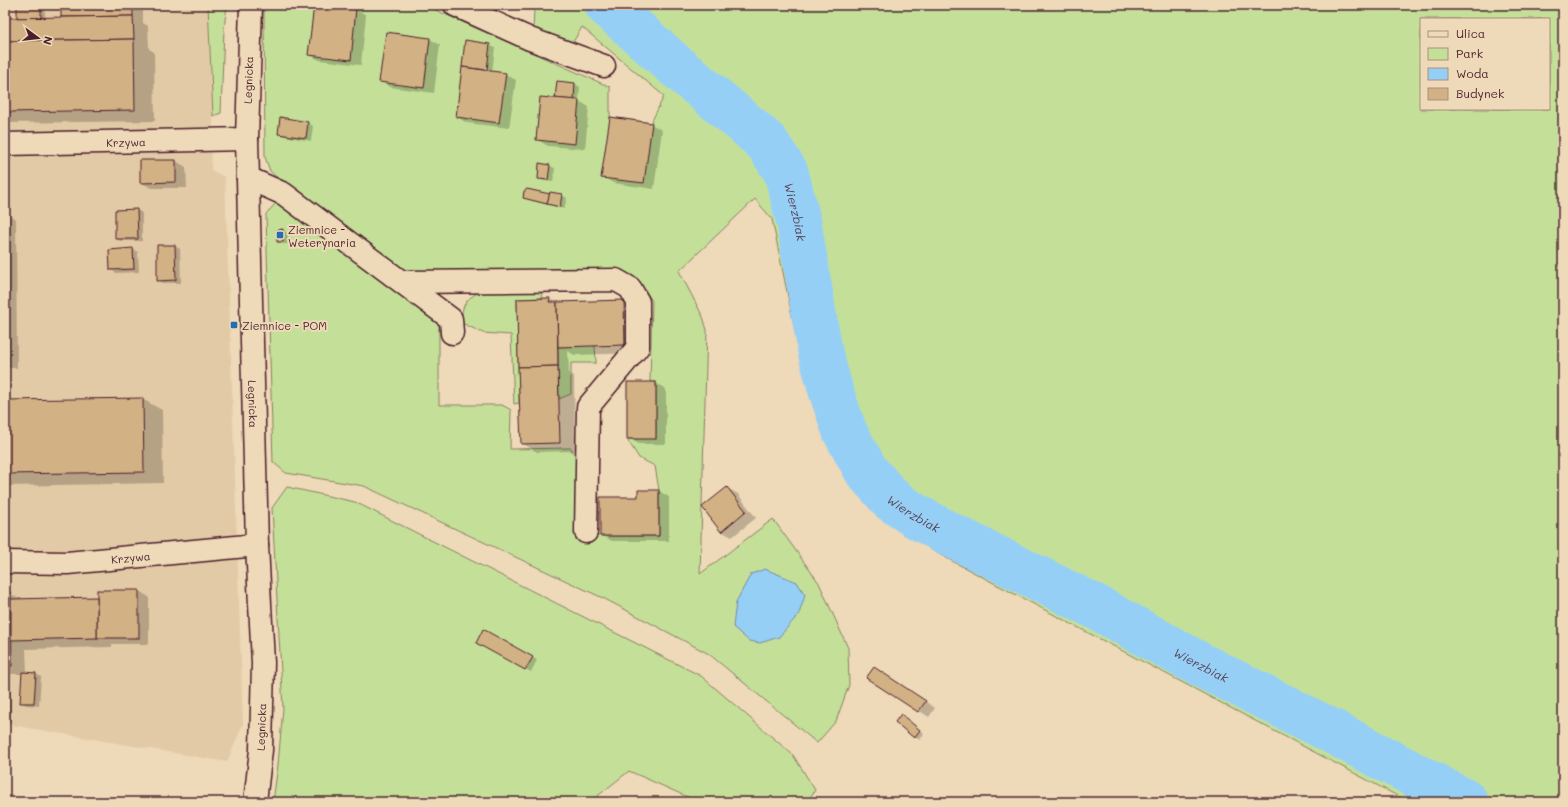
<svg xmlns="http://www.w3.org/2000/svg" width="1568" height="807" viewBox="0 0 1568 807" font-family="Mali,sans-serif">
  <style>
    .built { fill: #e3caa6 }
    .green { fill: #c4e098; stroke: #878062; fill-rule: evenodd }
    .water { fill: #96cff6; stroke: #7889a5 }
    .shadow { fill: #0003 }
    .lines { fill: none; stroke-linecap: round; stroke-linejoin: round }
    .river { stroke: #96cff6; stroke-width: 45 }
    .building { fill: #d2b185; stroke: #4a1f2b }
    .minor-casing { stroke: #4a1f2b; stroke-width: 25 }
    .minor { stroke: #eed9b8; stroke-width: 22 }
    .poi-dot { fill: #1f6fb2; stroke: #eed9b8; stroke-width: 1.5 }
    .labels { text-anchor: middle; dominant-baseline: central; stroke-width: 4; stroke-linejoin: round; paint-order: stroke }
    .street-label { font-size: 11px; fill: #4a1f2b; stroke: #eed9b8 }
    .poi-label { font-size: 11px; fill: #4a1f2b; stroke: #eed9b8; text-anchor: start }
    .water-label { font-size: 12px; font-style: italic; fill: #594254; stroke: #eed9b8 }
  </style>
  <rect width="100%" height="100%" fill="#eed9b8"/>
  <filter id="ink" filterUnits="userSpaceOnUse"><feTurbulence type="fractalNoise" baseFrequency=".025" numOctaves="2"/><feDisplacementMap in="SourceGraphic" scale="8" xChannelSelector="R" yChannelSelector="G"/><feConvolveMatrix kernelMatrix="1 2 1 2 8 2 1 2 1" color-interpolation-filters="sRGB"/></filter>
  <g filter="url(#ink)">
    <polygon class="built" points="5,5 208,5 213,116 211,170 225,177 243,724 227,762 5,724"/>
    <g class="green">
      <polygon points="208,5 227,5 224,28 221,113 213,116"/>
      <polygon points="265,5 424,5 610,87 610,117 651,123 664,96 582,27 573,42 533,30 534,10 524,5 594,5 777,173 786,194 808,334 823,392 844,452 875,496 925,531 1070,602 1181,665 1449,802 1409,802 935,552 894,524 860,495 824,430 799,350 772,219 755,199 679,271 703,317 707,330 700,574 773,519 819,583 848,648 849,685 836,721 817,743 709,654 605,599 364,486 286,473 273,462 266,214 276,203 284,203 439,323 439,405 502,405 511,410 510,449 571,448 576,457 576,536 659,536 659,490 655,466 639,458 627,439 656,438 656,382 650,382 652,301 642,285 623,275 402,274 284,184 270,171 265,157 264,12"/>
      <path d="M626,5H1563V802H1485L1452,783L1313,709L1237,673L1069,583L1010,557L946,524L915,507L887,485L857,438L841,395L824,313L809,225L800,189L783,146L731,97ZM1421,19H1549V109H1421Z"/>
      <path d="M492,287L540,288L542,298L517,299L519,403L514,404L511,335L483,333L462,323C460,299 472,295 492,287Z"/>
      <polygon points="595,345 596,363 571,363 571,394 559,399 558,347"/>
      <polygon points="287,487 355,502 701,676 793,755 815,790 807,802 699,802 629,771 590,802 273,802 278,765 283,708 272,508"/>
    </g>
    <polygon class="water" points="765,569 797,582 805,595 799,614 779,637 760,643 749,641 733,627 736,602 744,587 751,574"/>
    <g class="shadow">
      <polygon points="18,5 45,5 45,18 65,18 62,17 62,5 143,5 143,23 148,26 149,49 154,52 155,121 5,123 5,19 21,19"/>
      <polygon points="315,5 357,5 361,7 361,12 366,15 361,65 319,60 309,54"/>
      <polygon points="387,33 430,39 440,45 434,93 390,87 380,81"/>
      <polygon points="466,42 490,45 495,48 492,72 505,74 516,80 509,128 467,123 457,117"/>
      <polygon points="558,82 575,84 580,87 579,101 589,107 585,149 548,146 538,140 556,99"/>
      <polygon points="281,119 308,123 313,126 311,141 284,136 279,133"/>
      <polygon points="651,124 662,130 654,189 613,183 603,177"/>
      <polygon points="176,161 186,167 187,188 151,188 141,182"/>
      <polygon points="550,166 555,168 553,182 544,181 539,178"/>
      <polygon points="5,185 8,187 9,197 5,198"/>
      <polygon points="550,195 562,195 567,198 564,209 529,200 524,198"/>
      <polygon points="5,208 5,213 16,219 17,368 5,368"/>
      <polygon points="137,210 142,213 142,241 121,241 116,239"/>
      <polygon points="283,230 288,233 288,244 283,244 278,242"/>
      <polygon points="175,246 180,249 181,283 163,283 158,280"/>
      <polygon points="133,249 138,252 139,272 116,273 111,270 110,251"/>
      <polygon points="549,299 556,303 624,301 639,310 640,353 574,355 568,351 569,373 574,376 575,451 537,452 522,443"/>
      <polygon points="656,383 666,389 666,444 639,444 628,438"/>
      <polygon points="142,399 162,410 163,483 5,486 5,401"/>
      <polygon points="727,488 738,494 756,518 732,537 721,531"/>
      <polygon points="659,491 669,497 669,541 612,541 601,535 639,498"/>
      <polygon points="139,591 149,597 149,644 112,644 112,647 26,649 27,673 36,674 41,677 39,706 26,705 21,702 23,674 11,674 11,722 5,722 5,594 11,594 21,600 96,598"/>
      <polygon points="483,631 537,660 531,672 477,642"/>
      <polygon points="884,674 935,708 929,717 868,677"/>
      <polygon points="901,716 924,733 920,740 915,737"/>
    </g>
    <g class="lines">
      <path class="river" id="s1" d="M607,5L678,68L741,120L767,143L786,172L799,223L820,351L831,391L845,432L867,472L892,500L914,515L949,534L1096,607L1197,663L1320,725L1466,802"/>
    </g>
    <g class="building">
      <rect x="17" y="5" width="24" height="13"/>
      <polygon points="61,5 133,5 133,16 61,17"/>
      <polygon points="314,5 356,8 351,60 308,55"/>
      <polygon points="326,5 356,5 356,8"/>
      <polygon points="133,16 134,39 5,41 5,18"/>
      <polygon points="386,32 430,38 424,88 379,82"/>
      <polygon points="134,39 135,110 5,112 5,41"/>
      <polygon points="465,40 490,44 487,70 462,67"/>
      <polygon points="462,67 506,73 499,123 456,117"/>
      <polygon points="557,81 575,83 574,100 555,98"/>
      <polygon points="540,97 579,100 575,144 536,140"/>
      <polygon points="280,117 308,122 306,138 278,134"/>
      <polygon points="610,117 652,123 644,183 601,178"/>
      <polygon points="140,160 176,160 176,182 140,183"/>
      <polygon points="539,163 550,165 548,180 538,179"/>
      <polygon points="527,189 550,194 547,204 523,198 524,191"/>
      <polygon points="550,192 562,194 560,207 547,204"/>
      <polygon points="137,209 138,239 115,239 115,210"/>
      <polygon points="283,229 283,242 277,242 277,230"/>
      <polygon points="157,245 175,245 176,280 157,281"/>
      <polygon points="133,248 134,269 110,270 109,250"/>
      <polygon points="550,298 549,302 557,302 558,366 518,367 517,299"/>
      <polygon points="624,300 625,345 558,347 557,302"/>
      <rect x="5" y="336" width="1" height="26"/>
      <polygon points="558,366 560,443 521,444 518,367"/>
      <rect x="627" y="382" width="29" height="57"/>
      <polygon points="143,398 144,472 5,474 5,400"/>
      <polygon points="727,487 746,511 721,532 702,507"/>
      <polygon points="638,490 659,490 659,536 600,536 600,497 638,497"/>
      <rect x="97" y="590" width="42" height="48"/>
      <polygon points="5,593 11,593 12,666 5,666"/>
      <polygon points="97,597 97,638 11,640 11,599"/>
      <polygon points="483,629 533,657 525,670 476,643"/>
      <polygon points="874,667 926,701 918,712 866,678"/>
      <polygon points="22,672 36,673 34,703 20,703"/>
      <polygon points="901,714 920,730 914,738 895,722"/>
    </g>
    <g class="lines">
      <defs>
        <g id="minor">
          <path id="s2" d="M251,5L247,139L257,545L263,663L261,750L255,802"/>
          <polyline points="455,5 530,39 604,66"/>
          <path id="s3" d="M5,144L247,139"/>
          <polyline points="248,178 284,194 451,319 452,333"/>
          <polyline points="403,282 616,280 630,288 638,302 638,347 588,407 586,532"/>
          <path id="s4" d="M5,562L67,563L257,545"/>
        </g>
      </defs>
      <use href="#minor" class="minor-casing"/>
      <use href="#minor" class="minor"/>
    </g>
  </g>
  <g class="poi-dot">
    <rect x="276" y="231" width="8" height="8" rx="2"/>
    <rect x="230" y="321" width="8" height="8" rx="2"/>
  </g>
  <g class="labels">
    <g class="street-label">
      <text transform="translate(248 80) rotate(-88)">Legnicka</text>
      <text stroke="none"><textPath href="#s3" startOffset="121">Krzywa</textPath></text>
      <text stroke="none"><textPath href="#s2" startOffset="399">Legnicka</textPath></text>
      <text stroke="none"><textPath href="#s4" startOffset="126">Krzywa</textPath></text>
      <text transform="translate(261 727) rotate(-88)">Legnicka</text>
    </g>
    <g class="poi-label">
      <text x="288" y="229">Ziemnice -<tspan x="288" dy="13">Weterynaria</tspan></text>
      <text x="242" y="325">Ziemnice - POM</text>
    </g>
    <g class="water-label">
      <text stroke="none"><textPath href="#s1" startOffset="287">Wierzbiak</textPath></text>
      <text stroke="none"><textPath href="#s1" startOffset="622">Wierzbiak</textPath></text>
      <text stroke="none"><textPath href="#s1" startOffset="947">Wierzbiak</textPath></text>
    </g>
  </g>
  <rect width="1568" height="807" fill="none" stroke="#eed9b8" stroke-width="20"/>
  <rect x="10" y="10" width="1548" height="787" fill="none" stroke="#4a1f2b" stroke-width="1.5" filter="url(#ink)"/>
  <rect x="1420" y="18" width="130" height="92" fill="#eed9b8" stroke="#ac8f80"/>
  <rect x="1428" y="31" width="20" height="6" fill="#eed9b8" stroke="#ac8f80"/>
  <text x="1456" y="38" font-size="12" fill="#4a1f2b">Ulica</text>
  <rect x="1428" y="48" width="20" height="12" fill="#c4e098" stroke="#ac8f80"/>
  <text x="1456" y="58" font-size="12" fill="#4a1f2b">Park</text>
  <rect x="1428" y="68" width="20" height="12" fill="#96cff6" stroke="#ac8f80"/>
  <text x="1456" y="78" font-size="12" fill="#4a1f2b">Woda</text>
  <rect x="1428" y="88" width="20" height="12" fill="#d2b185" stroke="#ac8f80"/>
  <text x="1456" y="98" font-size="12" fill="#4a1f2b">Budynek</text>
  <g transform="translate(38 38) rotate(105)" stroke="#eed9b8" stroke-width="3" paint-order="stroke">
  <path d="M0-3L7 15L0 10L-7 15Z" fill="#4a1f2b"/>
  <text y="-6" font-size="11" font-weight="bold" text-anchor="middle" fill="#4a1f2b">N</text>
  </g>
</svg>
